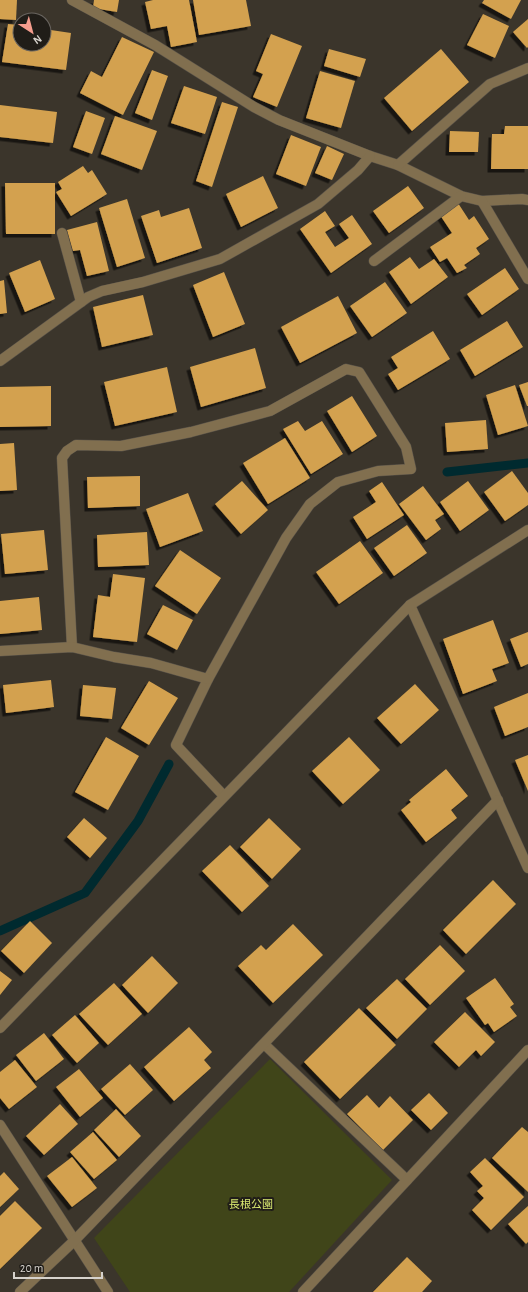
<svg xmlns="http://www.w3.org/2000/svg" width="528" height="1292" viewBox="0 0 528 1292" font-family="'Alegreya Sans','Noto Sans JP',sans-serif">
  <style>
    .green { fill: #404519 }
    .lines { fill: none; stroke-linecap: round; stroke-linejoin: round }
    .stream { stroke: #002a2f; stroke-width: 9 }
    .building { fill: #d3a14f; filter: url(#shadow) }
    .minor-casing { stroke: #575148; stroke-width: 11 }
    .minor { stroke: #816f4f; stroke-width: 10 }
    .labels { text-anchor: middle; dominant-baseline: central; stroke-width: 4; stroke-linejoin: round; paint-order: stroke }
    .park-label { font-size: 11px; fill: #d8e870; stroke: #201d18 }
  </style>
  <defs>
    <filter id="shadow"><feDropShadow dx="-3.5" dy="3.5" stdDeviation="0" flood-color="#0009"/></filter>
  </defs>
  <rect width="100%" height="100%" fill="#3b352b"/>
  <polygon class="green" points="270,1059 392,1180 289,1292 130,1292 94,1238"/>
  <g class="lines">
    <g class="stream">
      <polyline points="447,472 528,463"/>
      <polyline points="0,931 85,893 138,821 169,764"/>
    </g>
  </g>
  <g class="building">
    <polygon points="0,0 17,0 16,20 0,19"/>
    <polygon points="94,0 119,0 117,12 93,8"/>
    <polygon points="153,0 189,0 197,42 171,47 167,26 151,29 145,2"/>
    <polygon points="193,0 246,0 251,26 199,35"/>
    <polygon points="484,0 521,0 511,19 482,3"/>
    <polygon points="483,14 509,26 495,58 467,45"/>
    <polygon points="528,19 528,47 527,48 513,32"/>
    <polygon points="8,24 20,25 20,44 44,44 44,29 71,33 66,70 2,62"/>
    <polygon points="271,34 302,46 277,107 253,97 263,74 256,71"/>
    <polygon points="122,37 154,52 123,115 80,93 91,71 102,77"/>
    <polygon points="329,49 366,59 360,77 324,66"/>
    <polygon points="441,49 469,82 412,131 384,98"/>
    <polygon points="152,70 168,76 152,120 135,113"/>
    <polygon points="320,71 355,81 341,128 306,118"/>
    <polygon points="184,86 217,97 205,134 171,123"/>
    <polygon points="222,102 238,107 212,187 196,181"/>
    <polygon points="0,105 57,112 53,143 0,137"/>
    <polygon points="86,111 105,118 92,154 73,147"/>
    <polygon points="115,116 157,131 142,170 101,154"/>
    <polygon points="505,126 528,126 528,169 491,169 492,134 504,134"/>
    <polygon points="450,131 479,132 478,152 449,152"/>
    <polygon points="291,135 321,147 306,186 276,174"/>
    <polygon points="327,146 344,154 332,180 315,173"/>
    <polygon points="83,166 88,173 92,170 107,194 71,216 56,192 62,189 58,182"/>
    <polygon points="263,176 278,208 241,227 226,194"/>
    <polygon points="5,183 55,183 55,234 6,234"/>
    <polygon points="408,186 424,208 389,233 373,211"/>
    <polygon points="127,199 145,258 117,267 99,208"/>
    <polygon points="458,203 469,220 474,216 489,239 476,248 480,254 464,265 467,268 457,273 447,258 440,262 430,247 452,233 440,215"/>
    <polygon points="189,208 202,248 157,263 141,216 159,210 161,217"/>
    <polygon points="325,211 335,226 325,232 335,247 349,238 339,224 352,215 372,244 331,273 300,229"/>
    <polygon points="97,222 109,271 87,276 80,250 73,251 67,230"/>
    <polygon points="410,257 419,269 434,259 448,277 411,304 389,272"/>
    <polygon points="40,260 55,299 25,312 9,273"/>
    <polygon points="505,268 519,289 482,315 467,294"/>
    <polygon points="224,272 245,324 213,337 193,285"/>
    <polygon points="4,280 7,313 0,314 0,281"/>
    <polygon points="385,282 407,313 372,337 350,306"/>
    <polygon points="143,295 153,335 102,347 93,307"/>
    <polygon points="338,296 357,333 300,363 281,327"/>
    <polygon points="507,321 523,347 475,376 460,350"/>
    <polygon points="433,331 450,359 398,390 388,374 398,368 391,357"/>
    <polygon points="255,348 266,388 201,407 190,367"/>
    <polygon points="167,367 177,412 115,426 104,382"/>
    <polygon points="528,382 528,406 527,406 519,385"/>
    <polygon points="515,385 528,426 498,435 486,395"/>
    <polygon points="51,386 51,426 0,427 0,387"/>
    <polygon points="352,396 377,436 352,452 327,411"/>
    <polygon points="486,420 488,449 447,452 445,423"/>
    <polygon points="298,421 305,431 322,421 343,454 311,474 283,429"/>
    <polygon points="285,438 310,478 268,504 243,463"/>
    <polygon points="14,443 17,490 0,491 0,444"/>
    <polygon points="512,471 528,493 528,505 505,521 484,492"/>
    <polygon points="140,476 140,506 88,508 87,477"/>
    <polygon points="242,481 268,510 241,534 215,504"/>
    <polygon points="468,481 489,510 460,531 440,502"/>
    <polygon points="382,482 404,515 367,539 353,517 376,502 369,491"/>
    <polygon points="423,486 444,514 435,520 441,529 426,540 399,504"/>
    <polygon points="188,493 203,531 160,547 146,509"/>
    <polygon points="407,525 427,553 394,576 374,548"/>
    <polygon points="44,530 48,570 5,574 1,534"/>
    <polygon points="147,532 149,565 98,567 97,535"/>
    <polygon points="360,541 383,573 339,604 316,572"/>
    <polygon points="180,550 221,578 197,614 155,586"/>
    <polygon points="113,574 145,578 137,642 93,637 98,595 110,597"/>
    <polygon points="39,597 42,630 0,634 0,601"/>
    <polygon points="163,605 193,620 177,650 147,634"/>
    <polygon points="493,620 509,663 492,669 497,681 463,694 443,639"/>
    <polygon points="528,632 528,664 521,667 510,639"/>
    <polygon points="51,680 54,707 6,713 3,685"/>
    <polygon points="149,681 178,698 149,745 121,728"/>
    <polygon points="415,684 439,710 401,744 377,718"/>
    <polygon points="83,685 116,688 112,719 80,716"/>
    <polygon points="528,693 528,727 505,736 494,707"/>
    <polygon points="106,737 139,756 108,810 75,792"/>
    <polygon points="349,737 380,770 343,804 312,771"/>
    <polygon points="528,755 528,791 515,760"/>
    <polygon points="446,769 468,796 451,810 457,818 426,842 401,810 411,802 409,800"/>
    <polygon points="84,818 107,838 90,858 67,837"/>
    <polygon points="269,818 301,849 272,879 240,847"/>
    <polygon points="230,845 269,886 242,912 202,871"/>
    <polygon points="493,880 516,904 466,954 443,930"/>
    <polygon points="30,921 52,943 24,973 1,951"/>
    <polygon points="293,924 323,955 273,1003 238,966 261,945 266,950"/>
    <polygon points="440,945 465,971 430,1005 405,979"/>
    <polygon points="152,956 178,983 148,1013 122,985"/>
    <polygon points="0,971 12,980 0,995"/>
    <polygon points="495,978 514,1004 510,1007 517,1016 494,1032 488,1023 485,1025 466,998"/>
    <polygon points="397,979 427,1009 397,1039 366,1008"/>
    <polygon points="114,983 142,1014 108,1045 79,1014"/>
    <polygon points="359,1008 396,1045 340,1099 304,1062"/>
    <polygon points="465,1012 495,1042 481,1056 476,1050 459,1067 434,1042"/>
    <polygon points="75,1015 99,1043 77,1063 52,1035"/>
    <polygon points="189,1027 212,1052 204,1060 211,1068 174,1101 144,1067"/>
    <polygon points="44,1033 64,1059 36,1081 16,1055"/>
    <polygon points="15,1060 37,1087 9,1109 0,1098 0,1072"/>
    <polygon points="130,1064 153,1090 125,1115 101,1089"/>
    <polygon points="79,1069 103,1098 80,1117 56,1087"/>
    <polygon points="429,1093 448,1113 431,1130 411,1110"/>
    <polygon points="367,1095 379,1108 390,1096 413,1120 383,1150 347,1114"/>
    <polygon points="60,1104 78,1124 44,1155 26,1136"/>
    <polygon points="116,1109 141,1136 119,1157 94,1130"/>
    <polygon points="522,1127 528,1132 528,1192 492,1158"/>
    <polygon points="93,1132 117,1160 94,1179 70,1152"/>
    <polygon points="72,1157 97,1188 72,1207 47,1176"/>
    <polygon points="485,1158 524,1197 491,1230 472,1210 484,1198 477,1191 483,1186 470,1172"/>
    <polygon points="4,1172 19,1189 0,1207 0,1176"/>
    <polygon points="15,1201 42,1228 0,1269 0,1216"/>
    <polygon points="528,1206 528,1242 526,1244 508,1224"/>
    <polygon points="407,1257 432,1281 422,1292 373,1292"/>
  </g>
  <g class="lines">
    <defs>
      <g id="minor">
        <polyline points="72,0 155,45 254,107 279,120 370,156 398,165 461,196 482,201 522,199 528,200"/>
        <polyline points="398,165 490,84 528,68"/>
        <polyline points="482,201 528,279"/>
        <polyline points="62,233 81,302"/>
        <polyline points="374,261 461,196"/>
        <polyline points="0,361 88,297 102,291 143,282 220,259 318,204 358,170 370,156"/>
        <polyline points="410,605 528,868"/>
        <polyline points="72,647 62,458 67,451 76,445 121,446 191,432 270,411 346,369 359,372 406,447 411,469 378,471 338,482 310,504 286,538 208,679 176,745 224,796"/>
        <polyline points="0,651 72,647 114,657 151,663 208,679"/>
        <polyline points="0,1028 410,605 528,530"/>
        <polyline points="264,1044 407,1180"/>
        <polyline points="0,1125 108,1292"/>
        <polyline points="20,1292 74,1241 498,800"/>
        <polyline points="303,1292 528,1050"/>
      </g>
    </defs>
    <use href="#minor" class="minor-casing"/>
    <use href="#minor" class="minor"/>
  </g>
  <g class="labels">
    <g class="park-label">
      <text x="251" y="1204">長根公園</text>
    </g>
  </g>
  <g transform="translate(32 32) rotate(144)"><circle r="19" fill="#201d18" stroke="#696560"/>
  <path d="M0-3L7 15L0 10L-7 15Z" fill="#f59d8e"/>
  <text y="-6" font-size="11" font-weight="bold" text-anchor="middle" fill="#d6d2cc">N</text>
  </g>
  <path d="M14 1272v6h88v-6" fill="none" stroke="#d6d2cc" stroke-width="2"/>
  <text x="20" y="1272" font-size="12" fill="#d6d2cc" stroke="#201d18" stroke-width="3" paint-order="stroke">20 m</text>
</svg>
